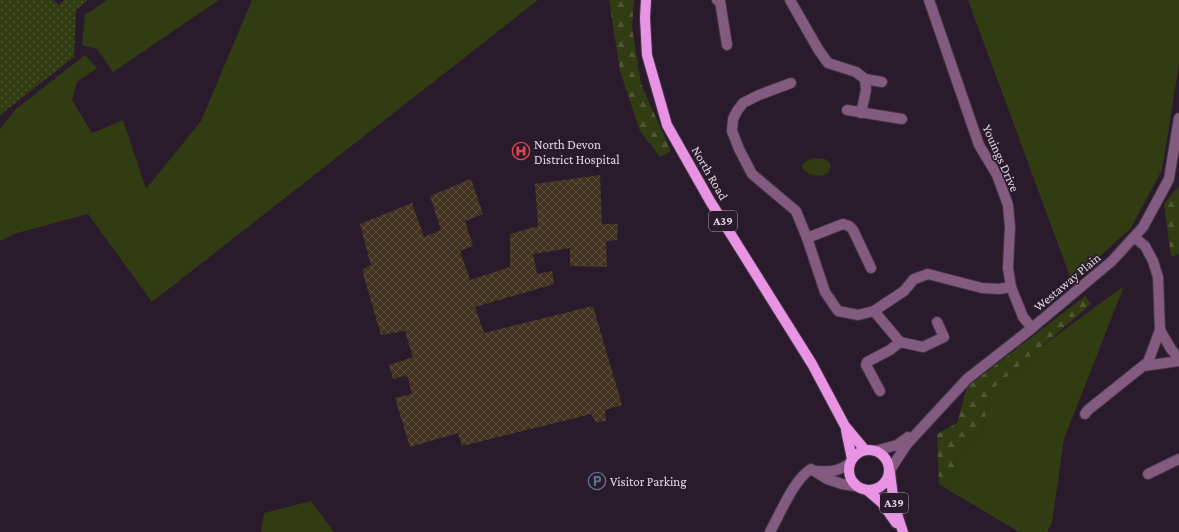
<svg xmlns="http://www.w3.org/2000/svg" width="1179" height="532" viewBox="0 0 1179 532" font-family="'Crimson Pro',serif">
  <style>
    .green { fill: #313c12 }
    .forest { fill: url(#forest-firs) }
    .garden { fill: url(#garden-dots) }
    .building { fill: url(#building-cross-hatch) }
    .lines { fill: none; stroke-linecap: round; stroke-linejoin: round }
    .minor-casing { stroke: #433545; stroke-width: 12 }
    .major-casing { stroke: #433545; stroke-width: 12 }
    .minor { stroke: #835b81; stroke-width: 10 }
    .major { stroke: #e893e3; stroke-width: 10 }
    .labels { text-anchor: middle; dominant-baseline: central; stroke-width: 3.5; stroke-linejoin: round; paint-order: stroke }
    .shield { fill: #291b2b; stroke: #aa9fac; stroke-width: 1 }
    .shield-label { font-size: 12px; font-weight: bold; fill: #e1d7e3 }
    .poi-label { font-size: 13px; fill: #e1d7e3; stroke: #291b2b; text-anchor: start }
    .street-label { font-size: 13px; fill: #e1d7e3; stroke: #291b2b }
  </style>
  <defs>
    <pattern id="forest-firs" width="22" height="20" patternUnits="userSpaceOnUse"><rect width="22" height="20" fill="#313c12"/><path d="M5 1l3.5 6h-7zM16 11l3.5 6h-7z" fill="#4f5734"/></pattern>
    <pattern id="garden-dots" width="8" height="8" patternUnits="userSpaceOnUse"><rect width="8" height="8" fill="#313c12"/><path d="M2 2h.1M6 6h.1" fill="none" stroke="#4f5734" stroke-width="1.8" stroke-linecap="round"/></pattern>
    <pattern id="building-cross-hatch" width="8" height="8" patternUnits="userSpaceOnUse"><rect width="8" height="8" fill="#423220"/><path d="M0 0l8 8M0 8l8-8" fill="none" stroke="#5d4f40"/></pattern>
  </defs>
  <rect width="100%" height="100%" fill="#291b2b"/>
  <g class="green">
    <polygon points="107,0 219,0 113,72 97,49 82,45 85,15"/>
    <polygon points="252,0 538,0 152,302 88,214 17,233 0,241 0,129 16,109 85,55 97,68 77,82 72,100 92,133 123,120 146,189 201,121"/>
    <polygon points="968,0 1179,0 1179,64 1162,170 1131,228 1072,282"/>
    <path d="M815,158L825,159L830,163C834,190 778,167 815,158Z"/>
    <polygon points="1124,286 1064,439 1052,523 1047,532 1019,532 945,488 962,450 982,435 990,391 1042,346"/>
    <polygon points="311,501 334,532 261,532 264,513"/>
  </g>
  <g class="forest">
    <polygon points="609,0 634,0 632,27 641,84 671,151 660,157 640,131 620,71"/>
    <polygon points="1179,186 1179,254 1171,257 1164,204"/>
    <polygon points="1085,296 1091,304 990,391 982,435 962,450 945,488 939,484 937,434 957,423 967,387"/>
  </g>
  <polygon class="garden" points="0,0 53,0 59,5 64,0 88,0 76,10 74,57 0,115"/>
  <polygon class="building" points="600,175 602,224 618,224 617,240 606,241 607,267 570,266 570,248 533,254 537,274 552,271 554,284 475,307 484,333 593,306 622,405 605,410 606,421 596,422 591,414 462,446 458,433 410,447 395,398 412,394 407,375 393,379 389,365 413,357 405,331 381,335 362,270 371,265 360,224 412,203 424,237 441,230 430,196 471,179 483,214 465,221 473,246 460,251 470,280 510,267 510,234 538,226 535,184"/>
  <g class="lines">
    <defs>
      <g id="minor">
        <polyline points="717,0 720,1 727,45"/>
        <polyline points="790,0 818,49 828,63 856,72 865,79 882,82"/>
        <polyline points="929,0 979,145 997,175 1008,205 1010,227 1008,268 1011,287 1023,317 1032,328"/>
        <polyline points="791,83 759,95 743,103 737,111 733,119 732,131 739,149 752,174 796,211 807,238 825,292 838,311 858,315 874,311 904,291 914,279 928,274 982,288 999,289 1011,287"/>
        <polyline points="847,110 902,119"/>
        <polyline points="861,113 866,90 865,79"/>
        <polyline points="1134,237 1145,246 1153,261 1158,277 1160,330 1171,349 1179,359"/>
        <polyline points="807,238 843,224 849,226 853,230 871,268"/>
        <polyline points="874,311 900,342 923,347 944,337 937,322"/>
        <polyline points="1144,366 1179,361"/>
        <polyline points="880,391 866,365 867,362 890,350 900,342"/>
        <polyline points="1085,414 1088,410 1148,362 1160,330"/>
        <polyline points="875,451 897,445 908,437"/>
        <polyline points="890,470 907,444 967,379 1032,328 1112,261 1143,227 1169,179 1179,118"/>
        <path d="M816,471C831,472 837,472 850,463"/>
        <polyline points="1148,474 1179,459"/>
        <path d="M770,532C780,514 794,479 811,469L827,479L842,484L855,486"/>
      </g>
      <g id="major">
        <polyline points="646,0 645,18 647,55 667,125 710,201 812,364 845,426 865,450"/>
        <polyline points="846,430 852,459"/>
        <circle cx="869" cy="470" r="20"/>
        <polyline points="890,472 894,505 903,532"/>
        <polyline points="868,491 882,503 896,523"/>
      </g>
    </defs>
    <use href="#minor" class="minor-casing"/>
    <use href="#major" class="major-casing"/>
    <use href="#minor" class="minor"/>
    <use href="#major" class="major"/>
  </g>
  <defs>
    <symbol id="hospital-ring" viewBox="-11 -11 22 22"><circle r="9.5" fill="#291b2b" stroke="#e0444e" stroke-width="1.5"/><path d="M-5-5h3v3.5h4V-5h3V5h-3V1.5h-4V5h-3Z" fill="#e0444e"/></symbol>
    <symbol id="parking-ring" viewBox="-11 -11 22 22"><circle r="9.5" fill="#291b2b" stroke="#5c6f8a" stroke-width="1.5"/><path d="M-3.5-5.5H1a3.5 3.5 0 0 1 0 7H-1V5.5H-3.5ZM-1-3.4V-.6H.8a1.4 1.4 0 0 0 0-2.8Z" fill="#5c6f8a"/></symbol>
  </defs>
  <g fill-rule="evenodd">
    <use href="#hospital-ring" x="511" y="141" width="20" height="20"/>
    <use href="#parking-ring" x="587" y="471" width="20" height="20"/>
  </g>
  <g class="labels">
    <g class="shield">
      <rect x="709" y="211" width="28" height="20" rx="3"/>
      <rect x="880" y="493" width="28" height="20" rx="3"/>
    </g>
    <g class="shield-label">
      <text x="723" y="221">A39</text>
      <text x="894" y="503">A39</text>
    </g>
    <g class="poi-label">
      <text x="534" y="144">North Devon<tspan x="534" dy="15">District Hospital</tspan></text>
      <text x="610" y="481">Visitor Parking</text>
    </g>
    <g class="street-label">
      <text transform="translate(1001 158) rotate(66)">Youings Drive</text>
      <text transform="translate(710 173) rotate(60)">North Road</text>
      <text transform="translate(1067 282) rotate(-40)">Westaway Plain</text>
    </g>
  </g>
</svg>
